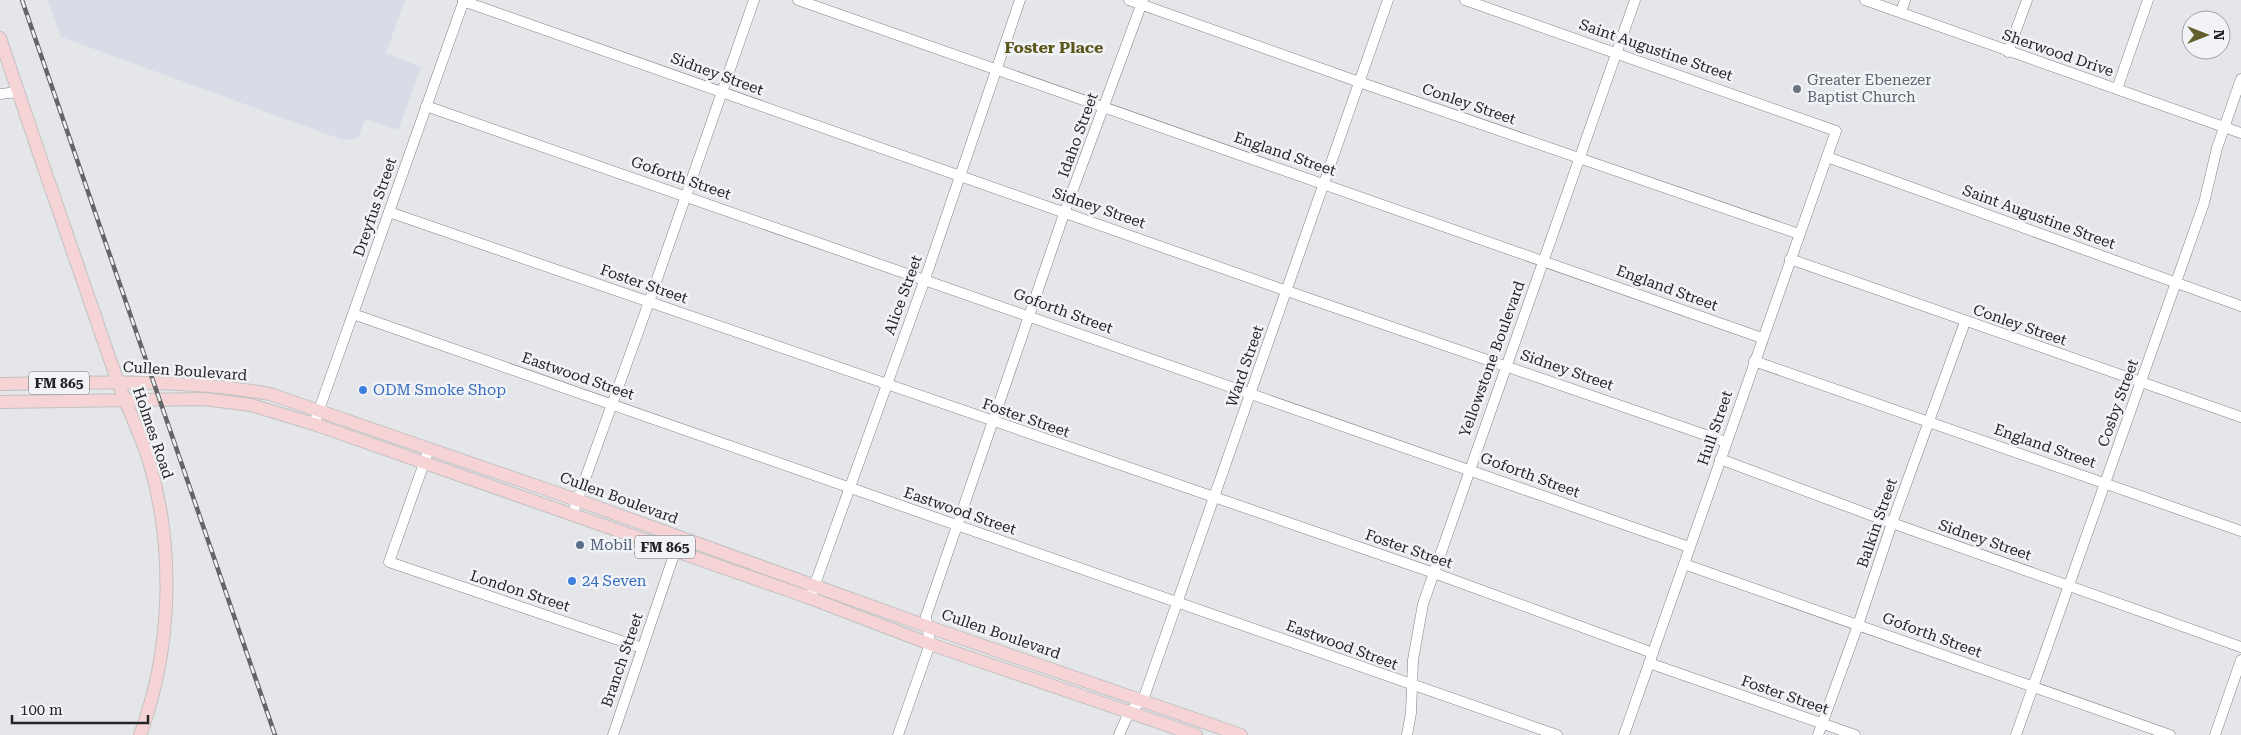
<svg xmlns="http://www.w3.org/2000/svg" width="2241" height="735" viewBox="0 0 2241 735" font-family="'Roboto Serif',serif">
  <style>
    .built { fill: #d8dce7 }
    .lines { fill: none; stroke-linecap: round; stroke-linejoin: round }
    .minor-casing { stroke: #7f8184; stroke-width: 11 }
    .major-casing { stroke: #c1c2c2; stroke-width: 14 }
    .minor { stroke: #fff; stroke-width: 10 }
    .major { stroke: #f6d3d5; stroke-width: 12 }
    .rail-casing { stroke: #646567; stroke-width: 4.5 }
    .rail { stroke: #f1f3f7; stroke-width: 2.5; stroke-dasharray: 8; stroke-linecap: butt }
    .worship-dot { fill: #6b7280; stroke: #f1f3f7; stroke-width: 2 }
    .shop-dot { fill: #3f7fe0; stroke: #f1f3f7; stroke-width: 2 }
    .service-dot { fill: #5c6f8a; stroke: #f1f3f7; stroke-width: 2 }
    .labels { text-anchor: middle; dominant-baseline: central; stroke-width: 5; stroke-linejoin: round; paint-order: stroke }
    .shield { fill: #f1f3f7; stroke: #616264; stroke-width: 1 }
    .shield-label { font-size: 14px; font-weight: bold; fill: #232425 }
    .street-label { font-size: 15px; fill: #232425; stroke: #f1f3f7 }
    .worship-label { font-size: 15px; fill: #5b616d; stroke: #f1f3f7; text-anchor: start }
    .shop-label { font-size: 15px; fill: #366cbe; stroke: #f1f3f7; text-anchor: start }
    .service-label { font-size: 15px; fill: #4e5e75; stroke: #f1f3f7; text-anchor: start }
    .neighbourhood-label { font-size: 16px; font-weight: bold; fill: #5b571b; stroke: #f1f3f7 }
  </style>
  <rect width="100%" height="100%" fill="#e4e6ea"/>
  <polygon class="built" points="48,0 405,0 386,53 421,67 398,130 365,119 358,138 343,140 61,37"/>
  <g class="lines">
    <defs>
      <g id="minor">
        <polyline points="798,0 1762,338"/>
        <polyline points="1129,0 1359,82 1799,234"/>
        <polyline points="1465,0 1836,131 1624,735"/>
        <polyline points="1865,0 2241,133"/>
        <polyline points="463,1 1287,291 1726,442"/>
        <polyline points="1901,12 1905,0"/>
        <polyline points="2008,52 2027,0"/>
        <polyline points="2117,89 2148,0"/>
        <polyline points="0,94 18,92"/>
        <polyline points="426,106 1689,547"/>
        <polyline points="1827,157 2241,306"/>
        <polyline points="389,212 1434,573 1653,653"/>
        <polyline points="1790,259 2241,417"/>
        <polyline points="353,314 1557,735"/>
        <polyline points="1754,361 2241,531"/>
        <polyline points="314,424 464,0"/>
        <polyline points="429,449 389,562 642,648"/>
        <polyline points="1720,459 1892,523 2241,647"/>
        <polyline points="572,515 649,302 754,0"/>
        <polyline points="1684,564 2170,735"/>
        <polyline points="810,598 925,279 1020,0"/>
        <polyline points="1649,663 1855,735"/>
        <polyline points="613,735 680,537"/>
        <polyline points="898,735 930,644 926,616 1065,211 1143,0"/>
        <polyline points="1119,735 1129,712 1143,700 1388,0"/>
        <polyline points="1407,735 1411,713 1413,660 1423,604 1635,0"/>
        <polyline points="1818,735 1858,625 1892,523 1965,322"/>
        <polyline points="2016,735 2204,203 2217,148 2241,79"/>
        <polyline points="2215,735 2241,660"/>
      </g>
      <g id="major">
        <path d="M0,38C31,131 63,223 95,316C104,343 114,371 124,398C133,419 142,439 149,461C175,548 172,650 140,735"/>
        <path d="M0,384C90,383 181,378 270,394L577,500L926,626L1241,735"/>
        <polyline points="0,402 204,399 251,405 314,424 810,598 930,644 1196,735"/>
      </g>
    </defs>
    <use href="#minor" class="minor-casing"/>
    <use href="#major" class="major-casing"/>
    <use href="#minor" class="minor"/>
    <use href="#major" class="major"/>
    <defs>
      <polyline id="rail" points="22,0 275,735"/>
    </defs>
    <use href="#rail" class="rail-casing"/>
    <use href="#rail" class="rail"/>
  </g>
  <circle class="worship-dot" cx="1797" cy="89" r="5"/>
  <g class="shop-dot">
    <circle cx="363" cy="390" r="5"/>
    <circle cx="572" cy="581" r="5"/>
  </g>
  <circle class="service-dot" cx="580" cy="545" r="5"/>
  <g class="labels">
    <g class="shield">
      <rect x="29" y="371.5" width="60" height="23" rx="4"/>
      <rect x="635" y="535.5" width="60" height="23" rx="4"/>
    </g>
    <g class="shield-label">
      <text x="59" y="383">FM 865</text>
      <text x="665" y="547">FM 865</text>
    </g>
    <g class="street-label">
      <text transform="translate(1656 50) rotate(19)">Saint Augustine Street</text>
      <text transform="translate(2058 53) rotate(19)">Sherwood Drive</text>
      <text transform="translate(717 74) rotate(20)">Sidney Street</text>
      <text transform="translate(1469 104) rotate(19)">Conley Street</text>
      <text transform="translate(1078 135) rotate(-70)">Idaho Street</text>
      <text transform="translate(1285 154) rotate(19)">England Street</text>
      <text transform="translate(681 178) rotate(19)">Goforth Street</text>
      <text transform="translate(375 207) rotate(-71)">Dreyfus Street</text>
      <text transform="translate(1099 208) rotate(19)">Sidney Street</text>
      <text transform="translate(2039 217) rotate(20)">Saint Augustine Street</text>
      <text transform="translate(644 284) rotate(19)">Foster Street</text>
      <text transform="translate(1667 288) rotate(20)">England Street</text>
      <text transform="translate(903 295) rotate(-70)">Alice Street</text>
      <text transform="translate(1063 311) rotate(20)">Goforth Street</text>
      <text transform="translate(2020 325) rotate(19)">Conley Street</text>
      <text transform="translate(1492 359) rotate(-70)">Yellowstone Boulevard</text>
      <text transform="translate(1245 366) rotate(-71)">Ward Street</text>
      <text transform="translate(1567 370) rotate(19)">Sidney Street</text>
      <text transform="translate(185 371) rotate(4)">Cullen Boulevard</text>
      <text transform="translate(578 376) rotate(19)">Eastwood Street</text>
      <text transform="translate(2118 403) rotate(-70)">Cosby Street</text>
      <text transform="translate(1026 418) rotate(19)">Foster Street</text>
      <text transform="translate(1715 428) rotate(-71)">Hull Street</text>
      <text transform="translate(153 433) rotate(71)">Holmes Road</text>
      <text transform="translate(2045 446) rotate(19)">England Street</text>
      <text transform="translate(1530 475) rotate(20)">Goforth Street</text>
      <text transform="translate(619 498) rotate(20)">Cullen Boulevard</text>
      <text transform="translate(960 511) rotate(19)">Eastwood Street</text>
      <text transform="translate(1877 523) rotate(-71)">Balkin Street</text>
      <text transform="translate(1985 540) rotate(19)">Sidney Street</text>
      <text transform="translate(1409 549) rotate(19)">Foster Street</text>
      <text transform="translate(520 591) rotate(18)">London Street</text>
      <text transform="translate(1001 634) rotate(19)">Cullen Boulevard</text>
      <text transform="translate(1932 635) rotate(20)">Goforth Street</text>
      <text transform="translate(1342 645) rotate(20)">Eastwood Street</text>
      <text transform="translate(622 660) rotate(-71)">Branch Street</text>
      <text transform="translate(1785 695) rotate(19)">Foster Street</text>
    </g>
    <g class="worship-label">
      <text x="1807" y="80">Greater Ebenezer<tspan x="1807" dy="17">Baptist Church</tspan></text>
    </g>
    <g class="shop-label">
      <text x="373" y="390">ODM Smoke Shop</text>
      <text x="582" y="581">24 Seven</text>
    </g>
    <g class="service-label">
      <text x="590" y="545">Mobil</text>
    </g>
    <g class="neighbourhood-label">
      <text x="1054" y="47">Foster Place</text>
    </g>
  </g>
  <g transform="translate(2206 35) rotate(90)"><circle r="24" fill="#f1f3f7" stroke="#9fa0a3"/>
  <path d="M0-4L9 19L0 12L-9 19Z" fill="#635f2c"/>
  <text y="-8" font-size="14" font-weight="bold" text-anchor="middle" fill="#232425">N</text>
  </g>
  <path d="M12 715v8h136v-8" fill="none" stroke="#232425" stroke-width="2.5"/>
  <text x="20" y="715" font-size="15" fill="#232425" stroke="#f1f3f7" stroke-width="4" paint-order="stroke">100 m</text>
</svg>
